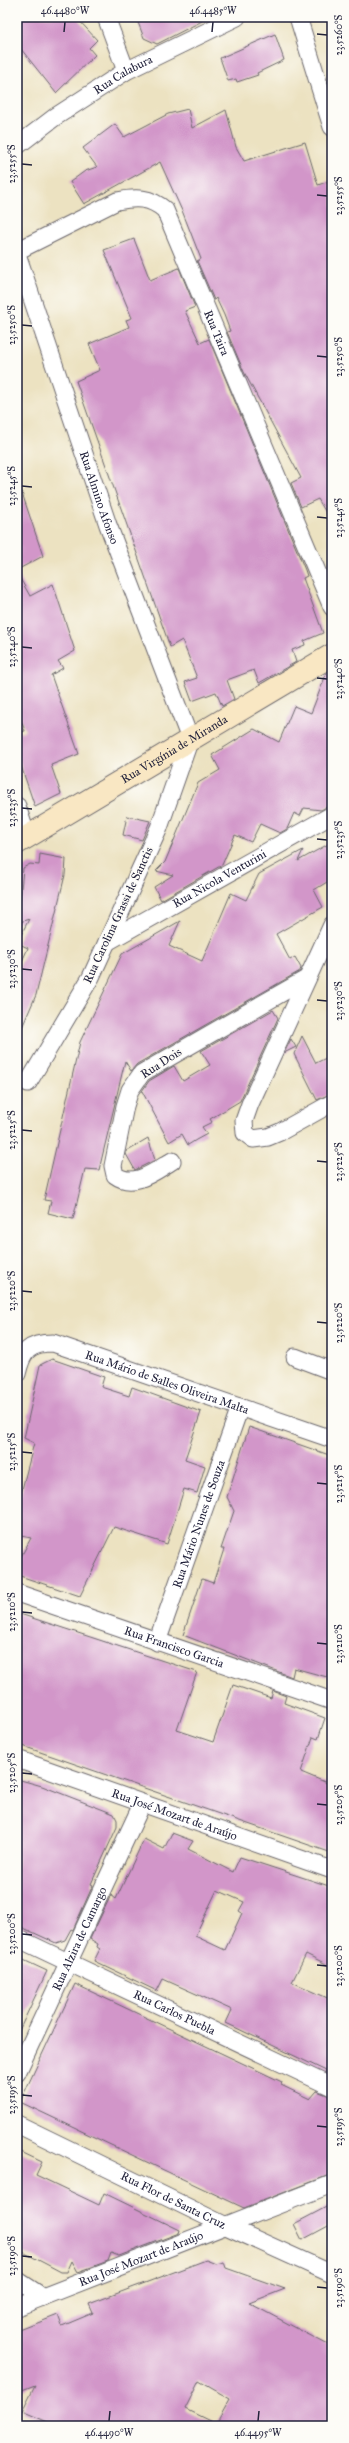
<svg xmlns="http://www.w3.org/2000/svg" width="349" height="2443" viewBox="0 0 349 2443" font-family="'IM FELL Great Primer',serif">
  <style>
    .building { fill: #d296c9; fill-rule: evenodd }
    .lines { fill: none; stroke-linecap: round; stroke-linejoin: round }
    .street-casing { stroke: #69656a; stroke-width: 19 }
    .secondary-casing { stroke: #69656a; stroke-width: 24 }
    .street { stroke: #fff; stroke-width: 17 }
    .secondary { stroke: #f9e7c3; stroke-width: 22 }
    .ticks { fill: none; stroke: #22223b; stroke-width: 1.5 }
    .labels { text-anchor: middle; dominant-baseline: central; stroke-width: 3.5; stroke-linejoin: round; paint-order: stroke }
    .street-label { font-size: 12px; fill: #22223b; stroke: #fdfcf7 }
    .neatline { fill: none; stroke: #22223b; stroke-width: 1.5 }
    .ticks-label { font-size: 10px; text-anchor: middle; fill: #22223b }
  </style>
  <rect width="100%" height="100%" fill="#fdfcf7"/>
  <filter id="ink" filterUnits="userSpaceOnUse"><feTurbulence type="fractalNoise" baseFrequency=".025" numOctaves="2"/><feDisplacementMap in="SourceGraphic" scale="8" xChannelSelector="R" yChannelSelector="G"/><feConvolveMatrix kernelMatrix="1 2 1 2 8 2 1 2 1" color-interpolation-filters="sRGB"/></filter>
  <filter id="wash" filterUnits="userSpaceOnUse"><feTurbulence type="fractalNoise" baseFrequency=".012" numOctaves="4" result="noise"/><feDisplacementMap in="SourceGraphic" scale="16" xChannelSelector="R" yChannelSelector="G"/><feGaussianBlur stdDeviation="0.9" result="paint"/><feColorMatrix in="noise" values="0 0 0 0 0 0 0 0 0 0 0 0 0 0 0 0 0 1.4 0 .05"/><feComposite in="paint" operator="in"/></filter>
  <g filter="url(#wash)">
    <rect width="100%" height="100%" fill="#ece2c1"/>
    <g id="blocks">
      <g class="building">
        <polygon points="17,17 76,17 97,40 89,48 95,55 56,93 17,44"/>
        <polygon points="136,17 210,17 157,44 144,38"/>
        <polygon points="275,34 284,60 257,73 258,75 237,82 236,79 228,81 220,58"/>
        <polygon points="188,109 192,128 226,110 236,147 244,161 305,142 318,185 329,181 332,193 332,523 318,499 301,507 291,483 301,478 244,372 227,332 230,331 224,315 216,298 214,300 197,261 201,259 183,213 160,162 84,204 70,182 85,171 97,167 83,148 115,124 124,137 168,114"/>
        <polygon points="134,239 150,280 179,268 195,307 185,311 200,343 209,339 305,570 307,576 303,578 323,633 304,641 305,645 292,650 296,662 259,683 254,670 227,680 234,699 222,706 216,692 192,701 185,682 197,678 182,640 170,647 76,381 100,370 89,344 129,327 126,320 132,318 104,250"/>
        <polygon points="20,487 43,556 17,570 17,488"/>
        <polygon points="17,573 30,596 53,584 75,651 58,661 63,668 51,675 79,754 51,765 61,794 35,807 17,754 17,733 25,731 17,709"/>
        <polygon points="332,670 332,804 321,810 304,808 300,816 294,813 287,829 280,833 260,824 251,842 235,835 222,865 161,900 154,887 173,875 156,871 165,862 198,783 220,770 212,755 254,729 279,742 294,706 311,713 327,672"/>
        <polygon points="127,816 150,821 142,840 123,835"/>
        <polygon points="332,842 332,879 314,890 323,907 276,934 290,960 295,957 301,968 300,971 137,1064 131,1071 125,1061 99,1170 85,1169 73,1219 48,1213 51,1201 44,1200 80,1042 122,954 180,921 169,946 202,961 231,893 246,900 259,874 303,850 298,861"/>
        <polygon points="40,854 66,859 65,875 36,995 17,1039 17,972 28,948 17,943 29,919 17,923 17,900 20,900 23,868 30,864 39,865"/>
        <polygon points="273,1010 278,1018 240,1101 210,1119 212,1122 202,1127 207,1134 196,1140 188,1145 182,1134 169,1142 142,1091 149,1081 174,1066 183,1081 210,1065 201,1051"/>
        <polygon points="302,1036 316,1063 332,1055 332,1093 317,1100 294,1054"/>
        <polygon points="291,1039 296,1047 284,1053"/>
        <polygon points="148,1138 155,1160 135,1170 126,1154 126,1151"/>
        <polygon points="52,1359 104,1377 101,1387 129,1396 132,1387 201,1412 185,1459 205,1466 197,1493 184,1489 167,1544 114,1527 80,1596 17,1575 17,1564 31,1538 17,1535 17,1497 20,1497 34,1443 24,1438 40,1365"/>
        <polygon points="249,1427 332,1456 332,1676 328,1674 327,1677 294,1668 292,1677 183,1635 202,1579 213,1583 224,1549 221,1549 234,1511 227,1497"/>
        <polygon points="17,1613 197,1672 177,1730 213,1742 233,1685 271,1698 273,1691 286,1696 284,1703 325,1718 318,1739 313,1737 301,1772 332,1785 332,1853 17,1744"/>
        <polygon points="17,1779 42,1786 114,1814 117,1820 117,1827 91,1884 93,1885 73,1930 71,1929 65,1940 56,1943 17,1925"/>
        <path d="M172,1833L193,1841L188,1849L233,1872L240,1857L332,1887V1967L306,1954L292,1982L332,2000V2076L325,2073L326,2071L226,2023L232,2010L163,1979L157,1991L94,1961L100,1949L97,1947L98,1944L90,1939L111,1895L116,1899L144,1839L164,1849ZM217,1890L244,1902L239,1911L242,1913L225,1950L195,1936Z"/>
        <polygon points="17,1957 47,1971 17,2035"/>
        <polygon points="75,1984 282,2082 281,2085 310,2099 317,2091 332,2097 332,2174 244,2208 20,2102"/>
        <polygon points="17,2150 42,2162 36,2175 99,2205 104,2193 180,2230 179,2233 119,2256 111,2253 108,2261 78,2272 72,2261 67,2272 61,2272 46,2264 17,2249"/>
        <polygon points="332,2204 332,2224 302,2240 294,2224"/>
        <path d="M206,2260L216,2264L224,2262L226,2268L285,2289L249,2303L332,2347V2426H57L22,2411L35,2385L17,2392V2331L58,2315L62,2326L93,2313L89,2304ZM199,2381L230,2399L216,2424L185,2409Z"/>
      </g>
    </g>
  </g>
  <g filter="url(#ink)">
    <use href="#blocks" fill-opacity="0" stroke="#69656a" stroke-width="1"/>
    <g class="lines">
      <defs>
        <g id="street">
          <polyline points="106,17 126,71"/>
          <polyline points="298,17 332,127"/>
          <path id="s1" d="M17,146L55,117L126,71L237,17"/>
          <path id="s2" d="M17,251L117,201C136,197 150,197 165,210L332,607"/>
          <path id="s3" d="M17,254L108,525L190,739L159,828L91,977L28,1083"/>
          <polyline points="17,806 27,837"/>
          <polyline points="332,925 250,1104 244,1121 245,1133 253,1139 268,1137 280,1132 332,1103"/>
          <path id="s4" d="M107,942L332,815"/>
          <path d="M172,1161C155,1171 134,1189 115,1175L113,1166L125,1106L130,1090L142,1073L306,979"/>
          <polyline points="295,1357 332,1371"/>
          <path id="s5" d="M17,1374C22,1351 29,1343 53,1343L332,1439"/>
          <path id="s6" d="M17,1593L332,1701"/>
          <path id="s7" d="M157,1642L240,1407"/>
          <path id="s8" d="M17,1759L332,1870"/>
          <path id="s9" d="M17,1938L332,2087"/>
          <path id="s10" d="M17,2073L142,1804"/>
          <path id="s11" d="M17,2124L224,2225L332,2274"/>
          <polyline points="17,2280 43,2297"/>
          <path id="s12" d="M17,2307L332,2184"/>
        </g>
        <g id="secondary">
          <path id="s13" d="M17,843L332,655"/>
        </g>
      </defs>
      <use href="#street" class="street-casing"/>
      <use href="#secondary" class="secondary-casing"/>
      <use href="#street" class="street"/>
      <use href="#secondary" class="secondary"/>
    </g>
  </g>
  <path class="ticks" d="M64,32L65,22M212,32L213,22M317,34L327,35M22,164L32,165M317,195L327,196M22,325L32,326M317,356L327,357M22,486L32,487M317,517L327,518M22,647L32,648M317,678L327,679M22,808L32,809M317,839L327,840M22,969L32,970M317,1000L327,1001M22,1130L32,1131M317,1161L327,1162M22,1291L32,1292M317,1322L327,1323M22,1452L32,1453M317,1483L327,1484M22,1612L32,1613M317,1643L327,1644M22,1773L32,1774M317,1804L327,1805M22,1934L32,1935M317,1965L327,1966M22,2095L32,2096M317,2126L327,2127M22,2256L32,2257M317,2287L327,2288M109,2421L110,2411M258,2421L259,2411"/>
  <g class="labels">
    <g class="street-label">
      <text stroke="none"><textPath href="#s1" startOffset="128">Rua Calabura</textPath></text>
      <text stroke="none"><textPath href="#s2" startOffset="296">Rua Taira</textPath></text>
      <text stroke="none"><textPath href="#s3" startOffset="257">Rua Almino Afonso</textPath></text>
      <text stroke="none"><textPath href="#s13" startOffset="183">Rua Virgínia de Miranda</textPath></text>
      <text stroke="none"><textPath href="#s4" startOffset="129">Rua Nicola Venturini</textPath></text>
      <text transform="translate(118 915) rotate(-65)">Rua Carolina Grassi de Sanctis</text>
      <text transform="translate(161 1063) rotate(-33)">Rua Dois</text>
      <text stroke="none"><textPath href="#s5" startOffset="174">Rua Mário de Salles Oliveira Malta</textPath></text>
      <text stroke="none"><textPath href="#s7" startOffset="125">Rua Mário Nunes de Souza</textPath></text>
      <text stroke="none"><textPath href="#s6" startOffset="166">Rua Francisco Garcia</textPath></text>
      <text stroke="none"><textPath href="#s8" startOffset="167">Rua José Mozart de Araújo</textPath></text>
      <text stroke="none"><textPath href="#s10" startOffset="148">Rua Alzira de Camargo</textPath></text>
      <text stroke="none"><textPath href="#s9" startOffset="174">Rua Carlos Puebla</textPath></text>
      <text stroke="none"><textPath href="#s11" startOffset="174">Rua Flor de Santa Cruz</textPath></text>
      <text stroke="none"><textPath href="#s12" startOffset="133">Rua José Mozart de Araújo</textPath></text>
    </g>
  </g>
  <rect width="349" height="2443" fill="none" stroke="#fdfcf7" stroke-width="44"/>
  <rect x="22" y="22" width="305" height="2399" class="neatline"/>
  <g class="ticks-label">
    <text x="65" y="14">46.4480°W</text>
    <text x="213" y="14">46.4485°W</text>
    <text transform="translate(338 35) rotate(-90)" y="4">23.5260°S</text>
    <text transform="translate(11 164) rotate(-90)" y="4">23.5255°S</text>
    <text transform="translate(338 196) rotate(-90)" y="4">23.5255°S</text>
    <text transform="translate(11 325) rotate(-90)" y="4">23.5250°S</text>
    <text transform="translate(338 357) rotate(-90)" y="4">23.5250°S</text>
    <text transform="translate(11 486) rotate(-90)" y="4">23.5245°S</text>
    <text transform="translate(338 518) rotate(-90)" y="4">23.5245°S</text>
    <text transform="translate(11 647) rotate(-90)" y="4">23.5240°S</text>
    <text transform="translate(338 679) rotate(-90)" y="4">23.5240°S</text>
    <text transform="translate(11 808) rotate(-90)" y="4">23.5235°S</text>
    <text transform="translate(338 840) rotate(-90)" y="4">23.5235°S</text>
    <text transform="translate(11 969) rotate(-90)" y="4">23.5230°S</text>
    <text transform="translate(338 1001) rotate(-90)" y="4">23.5230°S</text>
    <text transform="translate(11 1130) rotate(-90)" y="4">23.5225°S</text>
    <text transform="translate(338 1162) rotate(-90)" y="4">23.5225°S</text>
    <text transform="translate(11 1291) rotate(-90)" y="4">23.5220°S</text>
    <text transform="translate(338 1323) rotate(-90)" y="4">23.5220°S</text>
    <text transform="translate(11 1452) rotate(-90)" y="4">23.5215°S</text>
    <text transform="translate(338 1484) rotate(-90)" y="4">23.5215°S</text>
    <text transform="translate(11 1612) rotate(-90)" y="4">23.5210°S</text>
    <text transform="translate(338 1644) rotate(-90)" y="4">23.5210°S</text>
    <text transform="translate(11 1773) rotate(-90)" y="4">23.5205°S</text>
    <text transform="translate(338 1805) rotate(-90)" y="4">23.5205°S</text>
    <text transform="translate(11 1934) rotate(-90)" y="4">23.5200°S</text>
    <text transform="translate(338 1966) rotate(-90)" y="4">23.5200°S</text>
    <text transform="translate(11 2095) rotate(-90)" y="4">23.5195°S</text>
    <text transform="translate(338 2127) rotate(-90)" y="4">23.5195°S</text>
    <text transform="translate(11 2256) rotate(-90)" y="4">23.5190°S</text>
    <text transform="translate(338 2288) rotate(-90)" y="4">23.5190°S</text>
    <text x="109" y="2436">46.4490°W</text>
    <text x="258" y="2436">46.4495°W</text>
  </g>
</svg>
